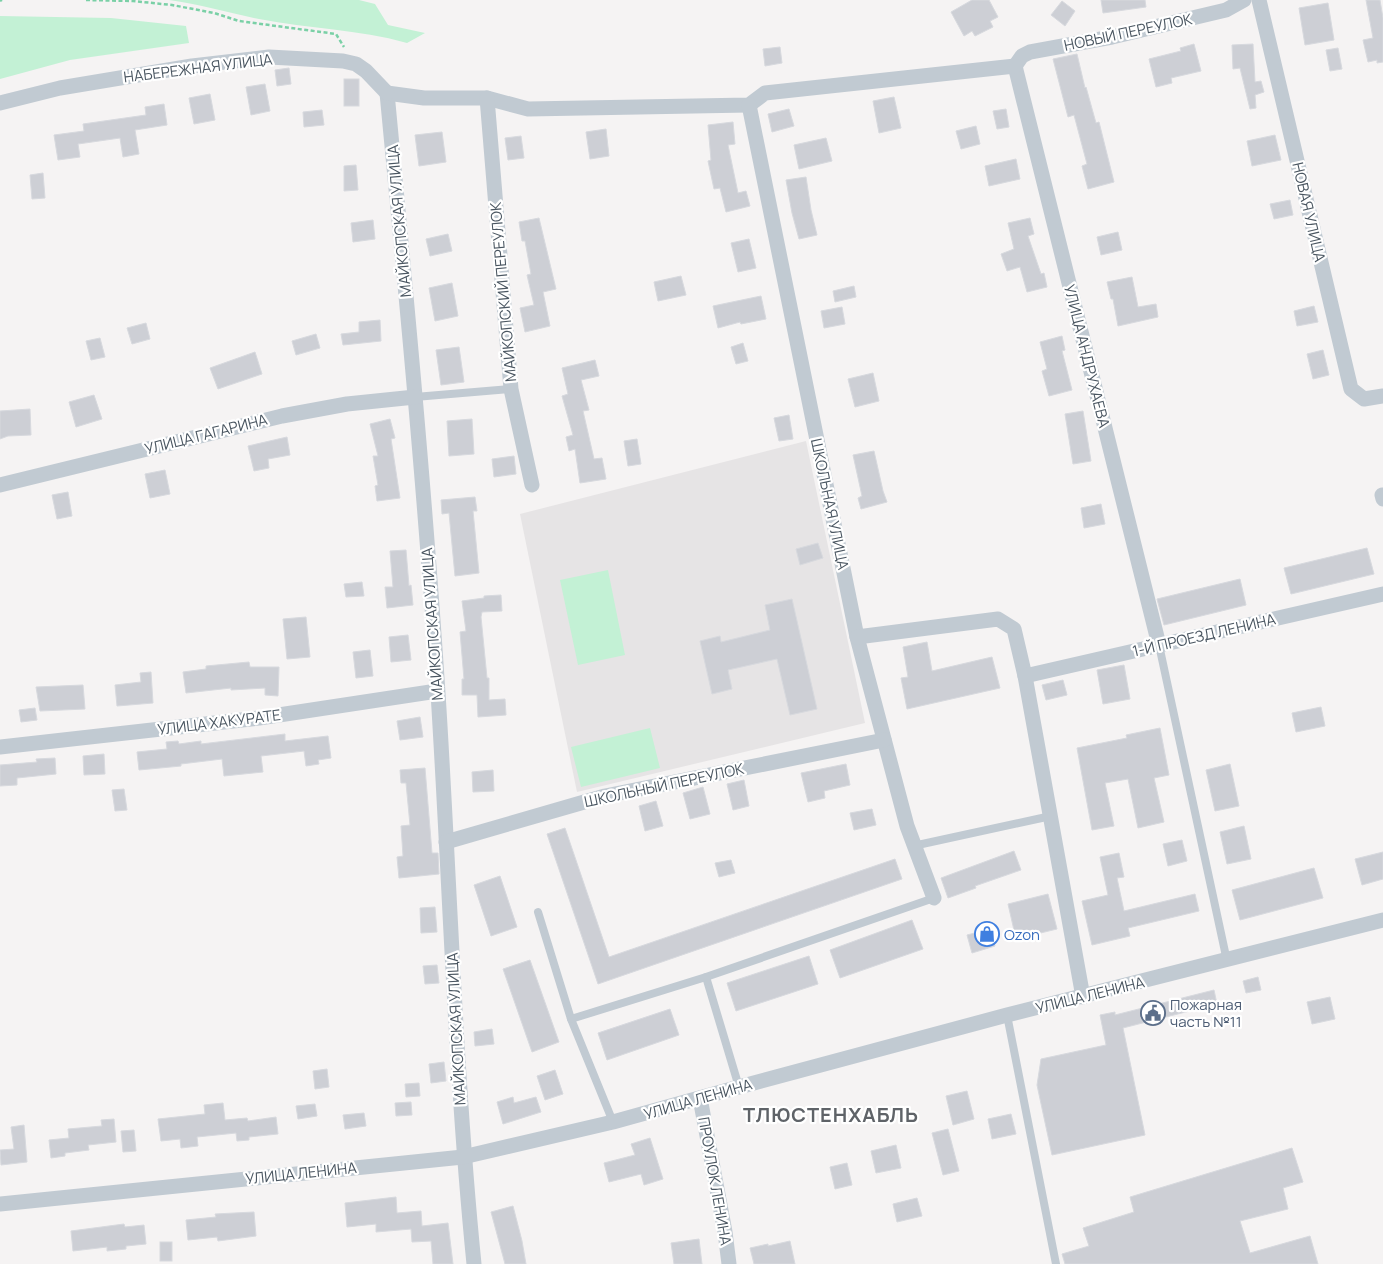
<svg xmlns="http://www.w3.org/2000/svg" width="1383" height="1264" viewBox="0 0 1383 1264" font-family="Manrope,sans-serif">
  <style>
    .education { fill: #e6e4e5 }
    .green { fill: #c3f1d5 }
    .building { fill: #cdcfd5; stroke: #d7d9de }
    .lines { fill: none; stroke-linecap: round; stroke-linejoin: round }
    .path { stroke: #7ad0a6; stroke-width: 2.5; stroke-dasharray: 4 2.5; stroke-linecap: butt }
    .lane { stroke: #c1cad2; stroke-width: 8 }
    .street { stroke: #c1cad2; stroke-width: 15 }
    .labels { text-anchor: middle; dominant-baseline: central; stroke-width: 4.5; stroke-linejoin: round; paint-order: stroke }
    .street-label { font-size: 15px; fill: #4a5661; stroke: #fff }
    .shop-label { font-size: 15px; fill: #366cbe; stroke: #fff; text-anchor: start }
    .service-label { font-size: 15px; fill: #4e5e75; stroke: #fff; text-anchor: start }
    .district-label { font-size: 20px; font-weight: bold; letter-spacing: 1px; fill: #5f6368; stroke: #fff }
  </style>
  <rect width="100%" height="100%" fill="#f5f3f3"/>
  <polygon class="education" points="806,441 865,723 577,792 520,514"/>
  <g class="green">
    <path d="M169,0H359L375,4L388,25L425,33L407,43C358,29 309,29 259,19C229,13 200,4 169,0Z"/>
    <polygon points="0,16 111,18 186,26 189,43 70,60 0,79"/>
    <polygon points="608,570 625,655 578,665 560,580"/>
    <polygon points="650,728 660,768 581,787 571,747"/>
  </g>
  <g class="building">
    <polygon points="972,0 989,0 998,17 990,21 993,27 975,36 972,31 964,36 951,12"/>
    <polygon points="1101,0 1145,0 1146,7 1103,13"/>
    <polygon points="1366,0 1380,0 1383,18 1383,62 1377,63 1377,60 1368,62 1363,40 1373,38"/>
    <polygon points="1062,1 1075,11 1065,26 1051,15"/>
    <polygon points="1328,3 1334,40 1305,45 1299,8"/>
    <polygon points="1194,44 1201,71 1171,78 1172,83 1156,87 1149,59 1181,51 1180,48"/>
    <polygon points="1253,44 1255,82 1261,81 1264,92 1255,95 1256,108 1250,109 1240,68 1233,69 1232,45"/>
    <polygon points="780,47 782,63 765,66 763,49"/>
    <polygon points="1338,48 1342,69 1330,71 1326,50"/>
    <polygon points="1077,54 1085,88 1086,87 1096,123 1099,122 1114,182 1088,189 1082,166 1087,164 1074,115 1068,117 1053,59"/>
    <polygon points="289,68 291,84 277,86 275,70"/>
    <rect x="344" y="79" width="15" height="27"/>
    <polygon points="265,84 270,111 251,115 246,87"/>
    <polygon points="210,94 215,120 194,124 189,98"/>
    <polygon points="894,97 901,128 879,133 873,101"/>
    <polygon points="164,104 167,125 135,130 139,154 123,157 120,138 78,144 80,157 58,160 54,135 84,131 83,124 146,115 145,107"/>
    <polygon points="789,109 794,126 772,132 768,114"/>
    <polygon points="1006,109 1009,127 997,129 993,111"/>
    <polygon points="322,110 324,125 304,127 303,112"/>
    <polygon points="733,122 735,144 728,145 738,193 746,191 750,206 726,212 720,188 714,189 708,161 711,160 708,125"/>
    <polygon points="976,126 980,144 961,149 956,131"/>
    <polygon points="606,129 609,156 590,159 586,132"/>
    <polygon points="442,132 446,162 419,166 415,135"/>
    <polygon points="1275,135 1281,160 1252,166 1247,141"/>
    <polygon points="521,136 524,158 508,160 505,138"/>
    <polygon points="826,138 832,161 799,169 794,145"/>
    <polygon points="1016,159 1020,179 989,186 985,166"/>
    <polygon points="356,165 358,190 344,191 344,166"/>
    <polygon points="43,173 45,198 32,199 30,175"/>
    <polygon points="806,177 811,210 817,235 799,239 792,213 786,180"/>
    <polygon points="1290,200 1293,215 1274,219 1270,204"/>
    <polygon points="539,218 556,289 543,292 550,326 525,332 520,308 534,305 527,275 531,274 525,241 522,241 519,222"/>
    <polygon points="1030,218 1034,234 1028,236 1041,274 1044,273 1047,287 1027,292 1020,267 1007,271 1001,254 1014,249 1008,223"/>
    <polygon points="373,220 375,239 353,242 351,223"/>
    <polygon points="1118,232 1122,250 1101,255 1097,237"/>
    <polygon points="448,234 452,251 430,256 426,239"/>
    <polygon points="749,239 756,268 738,272 731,243"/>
    <polygon points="681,276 686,295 658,301 654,282"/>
    <polygon points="1132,277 1138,307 1156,304 1158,317 1118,326 1113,299 1111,299 1107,282"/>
    <polygon points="452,283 458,316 435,321 429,288"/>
    <polygon points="854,286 856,297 835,302 833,291"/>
    <polygon points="761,296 766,319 741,324 740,322 718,328 713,306"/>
    <polygon points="1314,306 1318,322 1297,326 1294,311"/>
    <polygon points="842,307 845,324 824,328 821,311"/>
    <polygon points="380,320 381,341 343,345 341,334 359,332 359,322"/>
    <polygon points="146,323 150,339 132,344 127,328"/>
    <polygon points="316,334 320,348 296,355 292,341"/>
    <polygon points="1062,336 1065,350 1062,351 1072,390 1049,396 1042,371 1047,369 1040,342"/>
    <polygon points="100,338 105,357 91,360 86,341"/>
    <polygon points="743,343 748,361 736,364 731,347"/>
    <polygon points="459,347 464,382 441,385 436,350"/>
    <polygon points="1323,350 1329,375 1313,379 1307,354"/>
    <polygon points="255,352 262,374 218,389 210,368"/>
    <polygon points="595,360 599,376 581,380 589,410 583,411 594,459 602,458 606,479 580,483 575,449 569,451 566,437 573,435 562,396 568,394 562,368"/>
    <polygon points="873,373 879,401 855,407 848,379"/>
    <polygon points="94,395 102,419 76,427 69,402"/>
    <polygon points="30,409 31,435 8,436 0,439 0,411"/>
    <polygon points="1083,411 1091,461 1073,464 1065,414"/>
    <polygon points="789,415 793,439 779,441 774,418"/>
    <polygon points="390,419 395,438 391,439 400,498 377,501 375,486 378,485 373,456 378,456 370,424"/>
    <polygon points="472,419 474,454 449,456 447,421"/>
    <polygon points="287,437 290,455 268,459 269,468 254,471 248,446"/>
    <polygon points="637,439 641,464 628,466 624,441"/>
    <polygon points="874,451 883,491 887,502 861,509 858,498 862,496 853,455"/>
    <polygon points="514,456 516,474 494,477 492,459"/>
    <polygon points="165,470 170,494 150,498 145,474"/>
    <polygon points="68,492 72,516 57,519 52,495"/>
    <polygon points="475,497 477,511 473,511 479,573 455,576 449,513 442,514 441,500"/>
    <polygon points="1101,504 1105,524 1084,528 1081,508"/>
    <polygon points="818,543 823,558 800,565 796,549"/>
    <polygon points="1367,548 1374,574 1291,594 1284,568"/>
    <polygon points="406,550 409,586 411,585 413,605 387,608 385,587 393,587 390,551"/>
    <polygon points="1240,579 1246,605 1164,625 1157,599"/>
    <polygon points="362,582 364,596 346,597 344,584"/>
    <polygon points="501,595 502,611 482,612 481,617 487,678 489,678 489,700 505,699 506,715 478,717 477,695 462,695 462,679 464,679 460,632 466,631 462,601 484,598 484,596"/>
    <polygon points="792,599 817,709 790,715 777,659 728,670 732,689 712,694 700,641 720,636 721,642 770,630 765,605"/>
    <polygon points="306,617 310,657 287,659 283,619"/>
    <polygon points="408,635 411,660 391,662 389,637"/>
    <polygon points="927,642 932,671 992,657 1000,688 907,709 901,678 908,677 903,647"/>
    <polygon points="370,650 373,676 356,678 353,652"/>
    <polygon points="249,662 250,667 279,667 278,696 265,695 265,688 231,690 231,688 186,693 183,672 206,669 206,666"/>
    <polygon points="1124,665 1130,699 1103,704 1097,670"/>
    <polygon points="151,672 153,703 117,706 115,685 141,682 140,673"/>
    <polygon points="1063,680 1067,695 1046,700 1042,685"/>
    <polygon points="83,685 85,709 40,711 36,687"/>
    <polygon points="1321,707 1325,726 1296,732 1292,713"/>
    <polygon points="35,708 37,720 21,722 19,710"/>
    <polygon points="420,717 423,737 400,740 397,721"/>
    <polygon points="1160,728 1169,775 1154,778 1164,822 1138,828 1128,779 1105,783 1114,826 1092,830 1077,748 1127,738 1126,735"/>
    <polygon points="285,734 285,741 328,736 331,758 318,760 319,764 306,766 304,751 261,756 263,772 224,776 222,759 181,764 181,766 139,770 137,752 167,749 166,742 178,741 179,744 201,741 201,744"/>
    <polygon points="104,754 105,774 84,775 83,756"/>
    <polygon points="55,758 56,774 17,778 17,785 0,786 0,765 37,762 36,759"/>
    <polygon points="846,764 850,785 824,791 825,798 808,802 801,773"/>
    <polygon points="1230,764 1239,806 1215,811 1206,770"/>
    <polygon points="425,768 432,853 438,853 439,874 399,878 397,857 403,856 401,826 410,825 406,783 401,783 400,770"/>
    <polygon points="493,770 494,791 473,792 472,772"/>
    <polygon points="744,780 749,806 733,810 727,784"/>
    <polygon points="703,787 710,814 690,819 683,793"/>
    <polygon points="124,789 127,810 115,811 112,790"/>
    <polygon points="656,801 663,826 645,831 639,806"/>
    <polygon points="872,809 876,825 854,830 850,813"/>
    <polygon points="1244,826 1251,859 1227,864 1220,832"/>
    <polygon points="565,828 609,957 895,859 902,879 598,984 547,834"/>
    <polygon points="1182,840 1187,861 1168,866 1163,844"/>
    <polygon points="1014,851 1021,870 975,886 976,888 948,898 941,878"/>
    <polygon points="1383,852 1383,879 1362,885 1355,859"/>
    <polygon points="1119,853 1124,877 1117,878 1124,911 1195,894 1199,911 1128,928 1130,936 1092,945 1082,901 1108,895 1100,857"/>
    <polygon points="731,860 735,873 719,877 715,863"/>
    <polygon points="1314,868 1323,898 1240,920 1232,890"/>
    <polygon points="500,876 517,927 491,936 474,885"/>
    <polygon points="1048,894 1057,929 1016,939 1008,904"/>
    <polygon points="435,907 437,932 421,933 420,908"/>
    <polygon points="912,920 923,949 840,978 830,950"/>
    <polygon points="990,929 995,946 972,953 967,935"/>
    <polygon points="809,956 818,984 736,1011 727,983"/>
    <polygon points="530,960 559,1042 532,1052 503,969"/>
    <polygon points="437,965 439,983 425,984 423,966"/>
    <polygon points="1258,977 1261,990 1246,993 1243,981"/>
    <polygon points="1214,990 1217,1004 1123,1028 1145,1135 1052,1155 1037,1085 1041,1059 1106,1045 1100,1015 1115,1012 1115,1015"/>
    <polygon points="1330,997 1335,1019 1312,1024 1307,1002"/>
    <polygon points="670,1009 679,1035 607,1060 598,1033"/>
    <polygon points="492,1029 494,1044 475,1046 474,1032"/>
    <polygon points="444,1062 446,1081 431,1083 429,1064"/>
    <polygon points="327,1069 329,1087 315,1089 313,1071"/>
    <polygon points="555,1070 563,1094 545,1100 537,1076"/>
    <polygon points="419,1083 420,1096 406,1097 405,1084"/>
    <polygon points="967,1091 974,1119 953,1125 946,1096"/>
    <polygon points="513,1097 514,1103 536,1097 541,1112 503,1124 497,1102"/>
    <polygon points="411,1102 412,1115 396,1116 395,1103"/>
    <polygon points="223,1103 225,1120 247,1118 248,1121 276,1117 278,1134 249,1137 249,1140 237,1141 236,1133 197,1137 198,1146 181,1148 180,1139 161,1141 158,1119 205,1114 204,1105"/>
    <polygon points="315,1104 317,1116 298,1119 296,1106"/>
    <polygon points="364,1113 366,1126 345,1129 343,1115"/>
    <polygon points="1011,1114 1016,1134 992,1139 988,1119"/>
    <polygon points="114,1119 116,1142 88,1145 89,1150 65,1153 65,1156 51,1158 49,1140 69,1138 68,1129 102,1126 101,1120"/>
    <polygon points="24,1125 27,1162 1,1165 0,1150 14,1149 11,1127"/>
    <polygon points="948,1129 959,1171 943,1175 932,1133"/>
    <polygon points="134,1130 136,1151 123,1152 121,1131"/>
    <polygon points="650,1138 663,1179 644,1185 641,1174 609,1182 604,1163 635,1155 631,1144"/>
    <polygon points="896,1145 901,1168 876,1173 871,1151"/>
    <polygon points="1292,1148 1303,1182 1283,1188 1288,1209 1240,1221 1250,1253 1310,1236 1318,1264 1065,1264 1062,1254 1089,1246 1083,1228 1134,1212 1130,1197"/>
    <polygon points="847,1163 852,1185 835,1189 830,1167"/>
    <polygon points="396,1197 397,1213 421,1211 422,1226 448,1223 453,1264 433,1264 431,1241 412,1242 411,1229 376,1232 376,1224 347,1227 345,1203"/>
    <polygon points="917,1198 922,1216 897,1222 893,1204"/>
    <polygon points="513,1206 522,1241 526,1264 505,1264 491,1212"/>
    <polygon points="254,1212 256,1236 218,1241 217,1237 188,1240 186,1220 216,1217 215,1214"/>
    <polygon points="124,1224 125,1227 144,1225 146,1244 126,1246 126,1249 107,1251 107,1247 73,1251 71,1231"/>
    <polygon points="699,1239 702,1264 674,1264 671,1243"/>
    <polygon points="790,1241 795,1264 754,1264 750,1248 768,1244 768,1246"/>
    <rect x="160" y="1242" width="12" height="19"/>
  </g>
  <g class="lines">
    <g class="path">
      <polyline points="86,0 133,1 172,5 214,13 239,21 336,34 344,47"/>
      <polyline points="0,1 2,0"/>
    </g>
    <g class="lane">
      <polyline points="415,397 511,389"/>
      <polyline points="1159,645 1227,961"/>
      <polyline points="913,846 1051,816"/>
      <polyline points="538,912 571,1019 613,1122"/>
      <polyline points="706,977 739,1087"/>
      <polyline points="1007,1015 1056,1264"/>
      <polyline points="571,1019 706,977 934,898"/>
    </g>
    <g class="street">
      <polyline points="1259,0 1351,389 1364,399 1383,396"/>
      <polyline points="1015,66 1159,645"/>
      <polyline points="1015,66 1022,56 1030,52 1112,37 1226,10 1244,0"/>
      <path d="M387,93C406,293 425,493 438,693C450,883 455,1074 474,1264"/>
      <polyline points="387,93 424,98 487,98 528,109 749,105 765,93 1015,66"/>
      <polyline points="487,98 511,389 532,485"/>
      <polyline points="0,103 60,88 192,66 269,57 343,61 356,64 366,71 387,93"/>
      <polyline points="749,105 857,637 907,826 934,898"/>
      <polyline points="0,485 282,416 347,404 415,397"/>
      <polyline points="1382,495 1383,499"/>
      <polyline points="857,637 998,619 1014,629 1025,676 1083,997"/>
      <polyline points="1025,676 1383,594"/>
      <polyline points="0,747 259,718 437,691"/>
      <polyline points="446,842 605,796 884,740"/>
      <polyline points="700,1098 725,1232 729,1264"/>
      <polyline points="0,1204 463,1157 613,1122 739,1087 1007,1015 1383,920"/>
    </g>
  </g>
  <defs>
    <symbol id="shop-ring" viewBox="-11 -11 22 22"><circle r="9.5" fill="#fff" stroke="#3f7fe0" stroke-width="1.5"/><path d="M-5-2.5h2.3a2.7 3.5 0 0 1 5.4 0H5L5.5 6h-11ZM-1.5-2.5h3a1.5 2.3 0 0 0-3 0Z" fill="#3f7fe0"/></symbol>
    <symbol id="civic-ring" viewBox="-11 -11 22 22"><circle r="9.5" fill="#fff" stroke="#5c6f8a" stroke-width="1.5"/><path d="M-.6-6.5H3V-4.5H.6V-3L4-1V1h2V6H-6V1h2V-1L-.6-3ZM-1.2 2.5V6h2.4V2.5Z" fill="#5c6f8a"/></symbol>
  </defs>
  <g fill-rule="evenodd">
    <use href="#shop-ring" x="973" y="920" width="28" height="28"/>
    <use href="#civic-ring" x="1139" y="999" width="28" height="28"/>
  </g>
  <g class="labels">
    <g class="street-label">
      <text transform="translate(1128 32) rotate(-12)">НОВЫЙ ПЕРЕУЛОК</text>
      <text transform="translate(198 68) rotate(-7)">НАБЕРЕЖНАЯ УЛИЦА</text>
      <text transform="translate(1309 212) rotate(77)">НОВАЯ УЛИЦА</text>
      <text transform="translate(399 221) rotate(-95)">МАЙКОПСКАЯ УЛИЦА</text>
      <text transform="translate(503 292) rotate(-95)">МАЙКОПСКИЙ ПЕРЕУЛОК</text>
      <text transform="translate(1087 356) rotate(76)">УЛИЦА АНДРУХАЕВА</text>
      <text transform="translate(206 434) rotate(-14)">УЛИЦА ГАГАРИНА</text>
      <text transform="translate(830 504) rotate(78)">ШКОЛЬНАЯ УЛИЦА</text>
      <text transform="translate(432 624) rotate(-94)">МАЙКОПСКАЯ УЛИЦА</text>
      <text transform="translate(1204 635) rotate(-13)">1-Й ПРОЕЗД ЛЕНИНА</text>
      <text transform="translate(219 722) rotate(-7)">УЛИЦА ХАКУРАТЕ</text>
      <text transform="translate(664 785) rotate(-12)">ШКОЛЬНЫЙ ПЕРЕУЛОК</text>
      <text transform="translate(1090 995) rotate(-14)">УЛИЦА ЛЕНИНА</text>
      <text transform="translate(456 1029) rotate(-93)">МАЙКОПСКАЯ УЛИЦА</text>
      <text transform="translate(698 1099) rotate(-16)">УЛИЦА ЛЕНИНА</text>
      <text transform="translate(301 1173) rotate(-6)">УЛИЦА ЛЕНИНА</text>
      <text transform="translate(715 1181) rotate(80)">ПРОУЛОК ЛЕНИНА</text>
    </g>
    <g class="shop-label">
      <text x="1004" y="934">Ozon</text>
    </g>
    <g class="service-label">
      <text x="1170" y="1004">Пожарная<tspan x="1170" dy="17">часть №11</tspan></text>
    </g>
    <g class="district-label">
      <text x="831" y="1114">ТЛЮСТЕНХАБЛЬ</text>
    </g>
  </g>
</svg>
